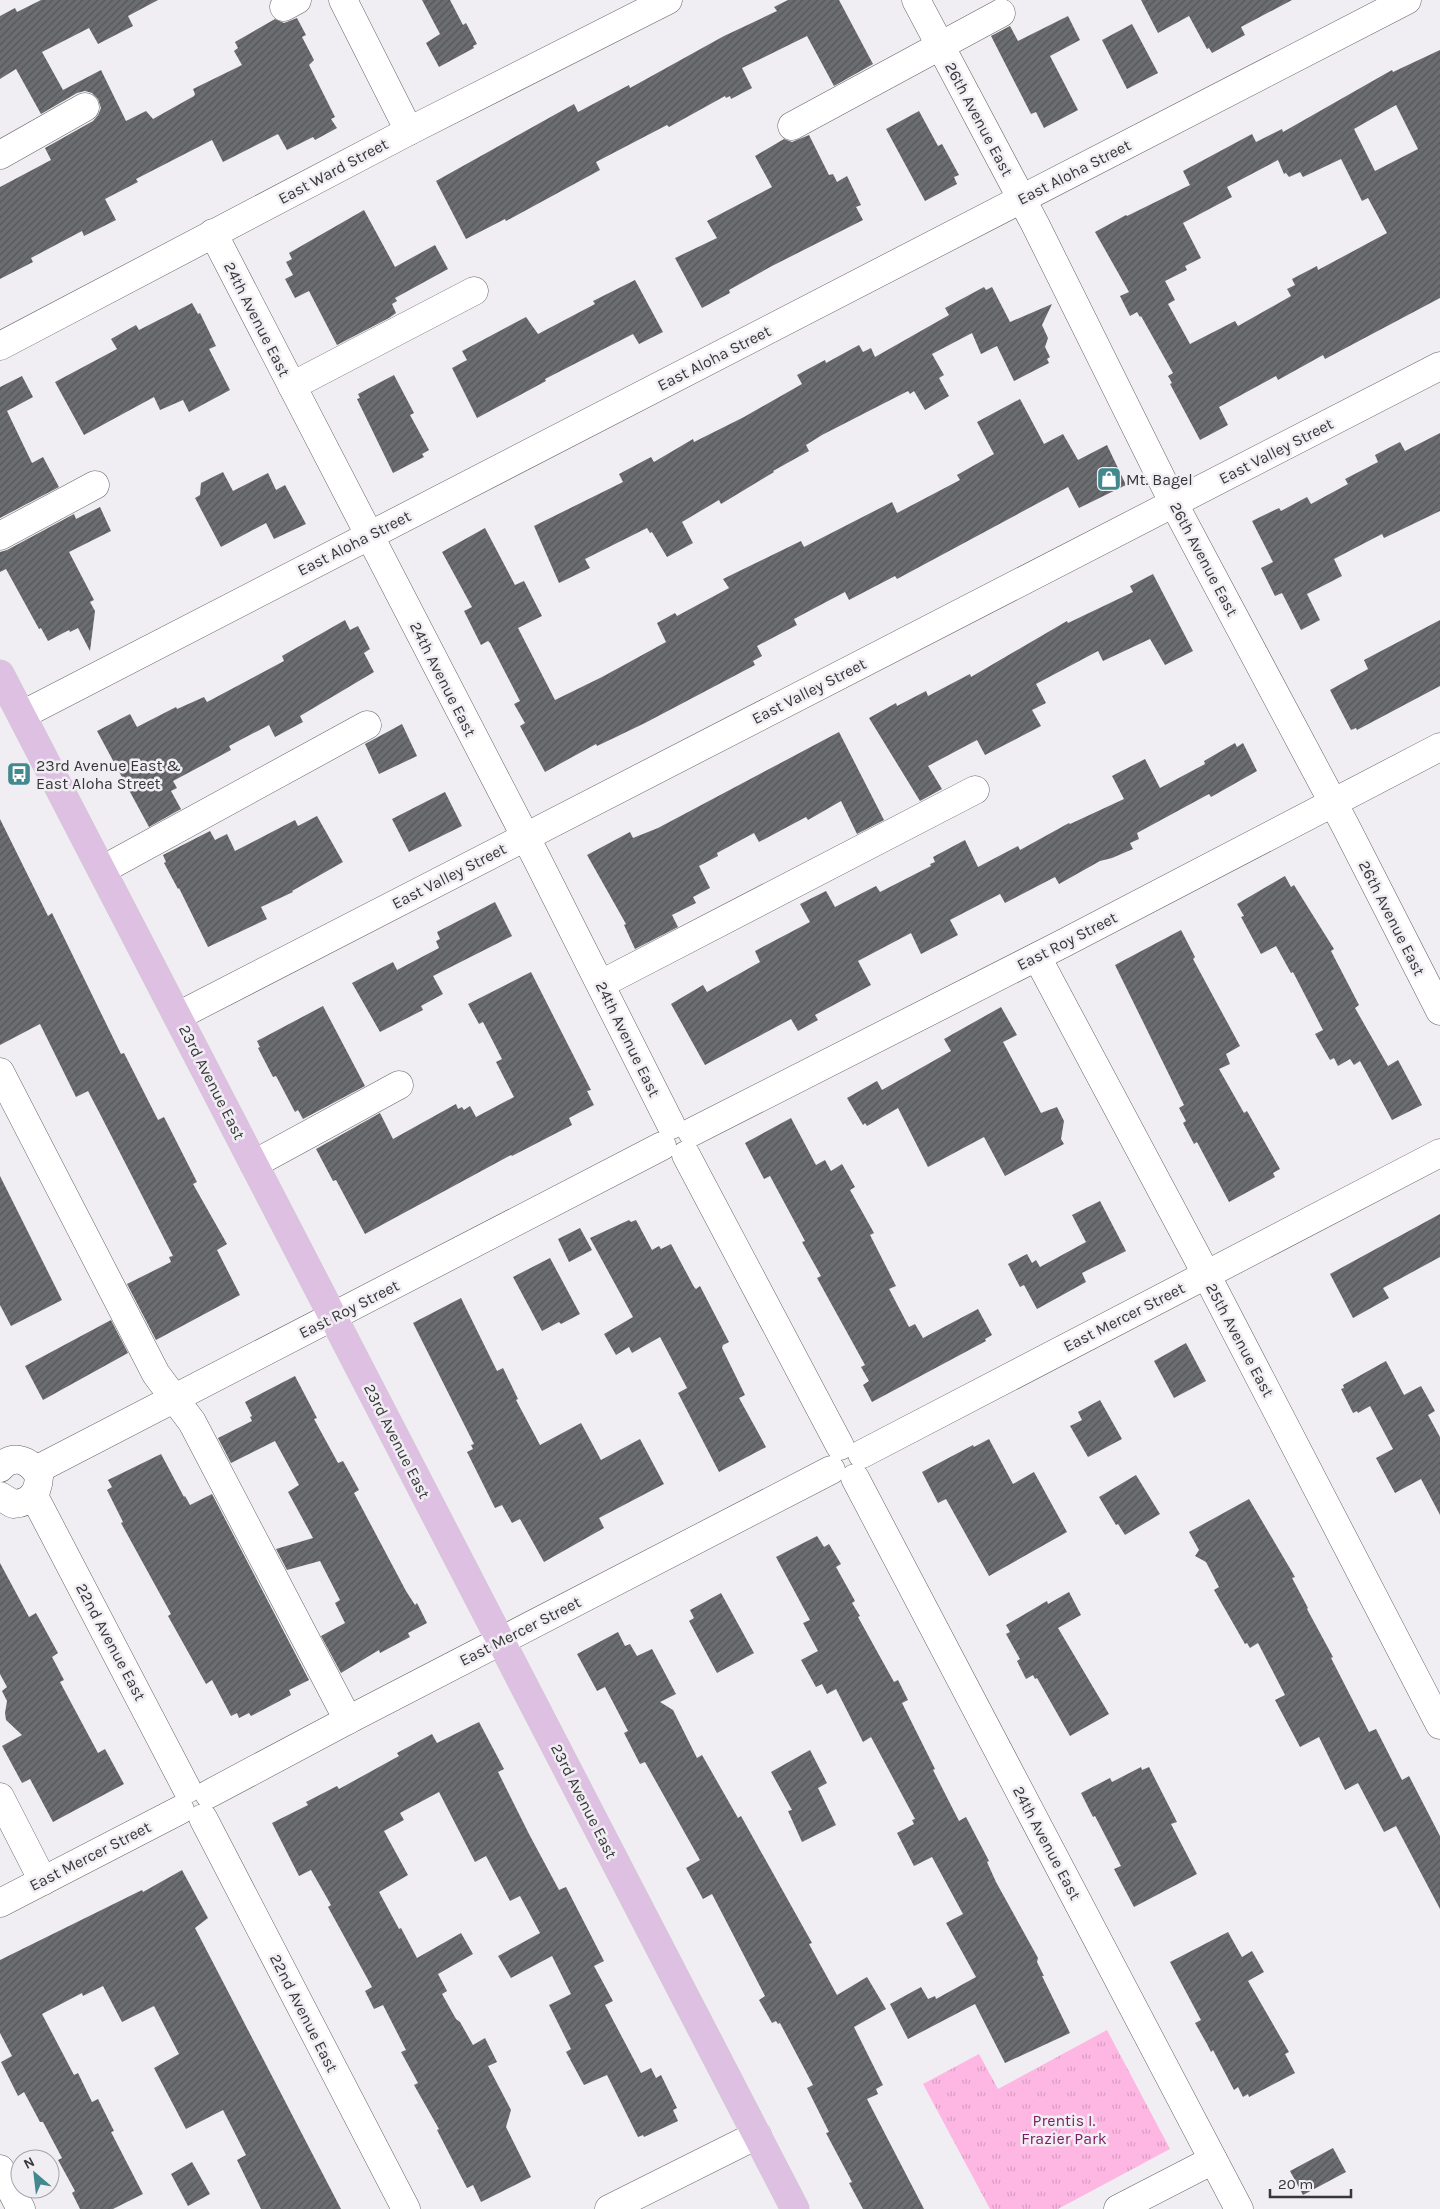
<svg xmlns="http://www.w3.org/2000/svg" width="1440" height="2209" viewBox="0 0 1440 2209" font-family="Karla,sans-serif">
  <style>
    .grass { fill: url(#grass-tufts) }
    .building { fill: url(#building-hatch); fill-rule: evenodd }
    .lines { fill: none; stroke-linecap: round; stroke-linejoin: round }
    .minor-casing { stroke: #666468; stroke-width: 29 }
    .major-casing { stroke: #cbcbcb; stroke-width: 29 }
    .minor { stroke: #fff; stroke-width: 28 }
    .major { stroke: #dec1e2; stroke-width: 28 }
    .labels { text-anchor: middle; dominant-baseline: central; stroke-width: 5; stroke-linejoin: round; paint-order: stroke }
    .street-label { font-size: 16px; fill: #373638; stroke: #f0eef3 }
    .poi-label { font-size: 16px; fill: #373638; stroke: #f0eef3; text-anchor: start }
    .park-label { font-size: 16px; fill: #7d1c62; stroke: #f0eef3 }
  </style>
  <defs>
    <pattern id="grass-tufts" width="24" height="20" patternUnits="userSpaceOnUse" patternTransform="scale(1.25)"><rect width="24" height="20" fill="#fdb7e2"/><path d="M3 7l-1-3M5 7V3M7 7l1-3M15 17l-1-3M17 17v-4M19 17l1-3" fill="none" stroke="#d99ec3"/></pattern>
    <pattern id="building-hatch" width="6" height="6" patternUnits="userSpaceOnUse" patternTransform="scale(1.25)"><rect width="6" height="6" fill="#6c6d71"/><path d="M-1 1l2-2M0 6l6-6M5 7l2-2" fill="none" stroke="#555659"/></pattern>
  </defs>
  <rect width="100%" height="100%" fill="#f0eef3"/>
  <polygon class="grass" points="1107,2030 1170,2149 1058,2209 990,2209 923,2084 979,2054 998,2089"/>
  <g class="building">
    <polygon points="41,0 158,0 128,16 133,26 98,44 89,28 42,52 63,90 101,70 126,121 146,111 153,119 194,96 195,94 193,89 242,65 234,51 238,48 235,42 275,19 284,23 297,18 306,35 302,37 314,60 309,65 335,117 331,119 337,128 315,140 313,137 287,150 278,134 223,162 212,140 136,179 138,182 105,199 116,220 84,236 82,231 31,258 33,262 0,279 0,187 51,160 45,148 93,121 98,115 101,108 98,99 92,93 85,91 77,93 41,114 16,69 0,79 0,16 15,8 17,12"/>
    <polygon points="422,0 450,0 463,25 466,23 477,44 473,46 474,48 439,67 426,43 440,34"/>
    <polygon points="788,0 839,0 873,64 834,86 807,36 742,68 752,88 731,99 730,96 726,98 725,96 669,127 667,125 596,162 600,170 506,221 505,219 466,239 436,181 574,104 578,112 629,85 630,88 724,36 777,11 774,7"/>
    <polygon points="1141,0 1292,0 1241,27 1245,35 1212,53 1209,48 1207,49 1189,16 1158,33"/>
    <polygon points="1068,16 1080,40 1050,56 1078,110 1044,128 1036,112 1031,114 991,36 1010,26 1018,41"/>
    <polygon points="1132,24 1158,73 1127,89 1102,40"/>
    <path d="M1440,50V298L1325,359L1323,355L1278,380L1276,376L1219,407L1228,425L1200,440L1170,384L1172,383L1168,376L1173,373L1141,316L1140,317L1137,312L1130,316L1120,296L1129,292L1095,232L1126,215L1127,216L1190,185L1183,171L1252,134L1256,142L1282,129L1283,132L1392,70L1393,72ZM1396,105L1418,149L1375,171L1354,129ZM1341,159L1362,201L1368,198L1387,233L1318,270L1317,266L1292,279L1295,285L1287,289L1291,296L1238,326L1235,321L1190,344L1168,304L1175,300L1165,281L1187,270L1185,266L1201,258L1183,223L1232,197L1227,187L1278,160L1284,174L1286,173L1289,177L1300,172L1303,177Z"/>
    <polygon points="919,111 938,146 942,144 959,175 954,177 957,184 925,201 886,129"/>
    <polygon points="809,135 829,175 833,174 837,182 847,176 861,205 856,207 863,220 772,266 729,290 730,293 702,308 675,258 717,238 707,221 772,187 755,156 784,139 792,142"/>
    <polygon points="364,210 395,267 435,245 448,269 395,298 397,301 392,304 396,313 389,318 337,345 309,291 295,298 285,279 293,275 286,262 292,259 289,253"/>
    <polygon points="635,280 663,332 639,344 633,334 545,379 546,381 477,418 452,368 467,360 462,351 526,317 538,334 595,304 593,301"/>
    <polygon points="984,287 986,290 992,287 1010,322 1052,304 1042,325 1048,338 1045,347 1050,357 1047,359 1049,363 1014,381 997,346 981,354 972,333 932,354 944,375 939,378 949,396 925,410 914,391 910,394 908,391 822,435 806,445 809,451 773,471 774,472 721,504 719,500 682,522 693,543 667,557 652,532 650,533 647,528 585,559 590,568 559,583 534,526 623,482 619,474 651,457 654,462 693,439 694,442 744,417 802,384 797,375 825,360 826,363 859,345 863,352 871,348 875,357 949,315 945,308"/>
    <polygon points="192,303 198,314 200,313 216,346 209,349 230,390 189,412 183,400 160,410 154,397 84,435 55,382 117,349 111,339 136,325 139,330"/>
    <polygon points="394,375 414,413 410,415 429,450 422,454 424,457 393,473 357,399 360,398 358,394"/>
    <polygon points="22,376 33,397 7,411 32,463 43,457 59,487 0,518 0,387"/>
    <polygon points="1020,399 1044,444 1063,434 1078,460 1107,445 1126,485 1079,508 1068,487 897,579 895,576 849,600 845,592 794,619 797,625 757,646 762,656 753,661 755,665 645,723 597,746 596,744 545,772 520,726 525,723 514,704 520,701 490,643 488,641 481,645 464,611 472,607 442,552 485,528 515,585 524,581 542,616 518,628 555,700 602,677 666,642 657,623 675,613 677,616 729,588 723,579 801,541 804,547 892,502 897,513 960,480 957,475 994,454 977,422"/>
    <polygon points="1440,433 1440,511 1384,538 1382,534 1334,559 1342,576 1307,594 1320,620 1301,630 1282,593 1275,596 1261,568 1273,562 1252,521 1279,508 1281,511 1307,497 1311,504 1348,484 1345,479 1378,462 1375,455 1400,442 1405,451"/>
    <polygon points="223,472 233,491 268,473 276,490 285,485 306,524 274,539 266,523 221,547 195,498 200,495 201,483"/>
    <polygon points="100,507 111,531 69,552 94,600 90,602 95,611 90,651 78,628 70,632 69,630 48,641 41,628 39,629 6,569 0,572 0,552 7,550 74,514 76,519"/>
    <polygon points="1153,574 1193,651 1165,665 1150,639 1103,661 1098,651 1036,684 1046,703 1032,710 1041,726 985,755 977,740 928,766 942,789 920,801 869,718 896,703 897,706 926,691 928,696 970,674 971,677 1067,621 1068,623 1133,592 1130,586"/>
    <polygon points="345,620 350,630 358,626 370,649 364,653 374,672 300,716 303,722 275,737 269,725 229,746 231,750 173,781 177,788 171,791 181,809 149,827 97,731 130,714 137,727 176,707 177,709 204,697 207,702 284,661 282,656"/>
    <polygon points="1440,620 1440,686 1357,730 1356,728 1351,730 1330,690 1368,669 1364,660"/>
    <polygon points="402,724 417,756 379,774 365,744"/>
    <polygon points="839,732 884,820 857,834 841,801 808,820 806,817 759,842 754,833 717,853 718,856 699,866 710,888 693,897 696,903 672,915 678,927 635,949 624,925 626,924 587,855 630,832 633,838 658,828"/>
    <polygon points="1235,743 1237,747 1243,743 1257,771 1211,797 1209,794 1137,833 1139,839 1130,843 1133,849 1112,858 1100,861 1059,884 1055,877 1005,903 1000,894 950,920 958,935 921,954 911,933 858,961 871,985 815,1015 818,1020 798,1031 791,1019 705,1065 671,1004 703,985 707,992 760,962 755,951 810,922 800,904 826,891 835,907 876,886 880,892 931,866 930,864 935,862 933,857 965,840 978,867 1018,846 1020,850 1069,823 1070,824 1124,799 1112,776 1145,759 1160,788 1205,764 1204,761"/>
    <polygon points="445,792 462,826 409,852 392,819"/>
    <polygon points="317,816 343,862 292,891 293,892 261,907 267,919 208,947 179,888 178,889 164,863 166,862 163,855 210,831 215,840 227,834 235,851 295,820 298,826"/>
    <polygon points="0,819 48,916 52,913 121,1054 124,1053 158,1120 164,1117 197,1182 193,1184 227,1244 217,1250 240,1295 156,1340 127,1284 171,1262 169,1257 173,1256 99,1112 88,1091 76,1097 40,1024 0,1045"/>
    <polygon points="1285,876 1291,887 1294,885 1334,949 1331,951 1359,1005 1355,1008 1388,1066 1398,1060 1422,1105 1392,1120 1360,1061 1354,1065 1350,1059 1338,1066 1334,1058 1330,1060 1315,1034 1323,1030 1293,972 1291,973 1276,946 1261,954 1241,917 1244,916 1237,904"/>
    <polygon points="495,902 512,936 433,976 443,994 421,1006 423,1010 380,1032 352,983 393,962 397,970 439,948 436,941 440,939 437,932"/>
    <polygon points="1181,930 1195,957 1193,959 1240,1046 1226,1054 1230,1064 1219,1069 1244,1113 1247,1111 1280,1169 1273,1173 1275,1177 1229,1202 1197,1142 1194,1144 1183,1123 1186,1121 1179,1108 1184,1105 1115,965"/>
    <polygon points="531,972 591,1090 587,1091 594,1105 569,1118 572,1125 512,1156 511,1155 365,1234 336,1180 333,1181 316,1149 380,1113 393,1139 456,1104 458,1109 462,1107 464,1110 470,1106 476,1117 514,1097 496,1062 502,1059 483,1022 479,1024 468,1004"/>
    <polygon points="323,1006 365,1086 303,1119 298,1110 295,1112 276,1076 273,1077 258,1048 260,1047 257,1041"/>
    <polygon points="1001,1007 1017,1035 1003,1042 1041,1113 1057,1107 1064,1121 1061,1139 1064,1144 1005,1176 984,1137 928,1167 898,1108 867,1126 865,1123 863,1125 847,1098 877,1081 882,1090 951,1051 944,1039"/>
    <polygon points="791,1118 816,1165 825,1160 831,1171 842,1164 855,1187 850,1190 874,1233 870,1235 896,1286 889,1289 909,1327 915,1324 923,1338 978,1309 992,1335 985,1339 986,1341 872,1402 863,1385 869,1381 861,1367 865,1365 817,1278 821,1276 802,1242 805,1241 770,1176 764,1179 745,1143"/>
    <polygon points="0,1176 62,1300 11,1326 0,1305"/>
    <polygon points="1100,1201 1126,1251 1082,1273 1086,1282 1037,1309 1024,1285 1020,1287 1008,1264 1027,1254 1032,1263 1036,1260 1040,1267 1086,1242 1072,1215"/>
    <polygon points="1440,1214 1440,1257 1383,1288 1389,1298 1353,1318 1330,1274"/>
    <polygon points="629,1220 631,1222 636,1220 652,1250 659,1246 661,1249 671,1244 694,1287 696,1289 700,1286 729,1342 723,1345 722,1348 745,1395 739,1398 766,1447 719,1472 678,1393 687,1388 660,1337 632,1353 629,1347 616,1355 604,1334 633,1317 590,1238"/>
    <polygon points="580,1228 592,1250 569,1262 558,1239"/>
    <polygon points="550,1258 580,1314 561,1324 559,1322 542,1331 513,1277"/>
    <polygon points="461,1298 497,1371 503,1368 518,1399 516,1400 540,1445 581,1423 601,1460 640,1439 664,1484 599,1518 604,1528 544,1562 520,1519 512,1523 502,1505 495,1508 467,1452 473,1449 471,1445 474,1444 413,1323"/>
    <polygon points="111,1320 128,1353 43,1400 25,1366"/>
    <polygon points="1186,1343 1206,1381 1174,1398 1154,1361"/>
    <polygon points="1386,1361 1404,1395 1421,1386 1435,1411 1428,1415 1440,1437 1440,1515 1421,1479 1395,1493 1376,1458 1393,1449 1370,1406 1358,1413 1357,1411 1353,1413 1341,1389 1344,1388 1343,1385"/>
    <polygon points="295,1376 317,1418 314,1419 338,1463 343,1461 359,1490 354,1493 406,1591 415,1605 417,1603 427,1623 408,1633 410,1637 380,1653 379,1650 341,1673 321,1636 345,1623 335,1603 340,1600 320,1561 287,1570 276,1549 313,1538 288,1492 299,1485 275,1441 231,1463 218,1438 252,1421 250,1417 252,1416 245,1402"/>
    <polygon points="1100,1400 1122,1439 1088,1457 1070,1426 1082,1420 1078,1412"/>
    <polygon points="989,1439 1013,1484 1034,1472 1067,1532 989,1576 946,1499 938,1503 922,1472 973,1445 974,1447"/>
    <polygon points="161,1454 184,1497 185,1496 190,1505 212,1494 309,1680 289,1690 291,1695 251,1716 249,1713 239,1718 237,1713 231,1716 212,1680 206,1684 168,1616 171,1614 121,1523 123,1522 107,1490 112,1487 108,1480"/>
    <polygon points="1136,1475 1160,1514 1125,1535 1118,1524 1116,1525 1099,1497"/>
    <polygon points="1249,1499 1295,1577 1292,1578 1308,1608 1307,1609 1333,1657 1331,1658 1369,1732 1376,1729 1402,1780 1409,1776 1440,1836 1440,1909 1396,1826 1384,1832 1358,1783 1345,1790 1319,1737 1300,1747 1275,1700 1285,1695 1258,1643 1250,1648 1247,1643 1245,1644 1214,1590 1219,1587 1206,1562 1195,1556 1199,1550 1189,1532"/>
    <polygon points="817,1536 824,1547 829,1544 841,1564 836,1567 855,1601 852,1603 860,1616 858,1617 894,1682 898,1680 908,1700 902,1703 935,1769 933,1770 959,1821 966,1817 989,1861 987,1862 996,1882 1038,1958 1037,1962 1044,1976 1042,1976 1070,2033 1005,2063 975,2004 908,2039 890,2004 921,1987 928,1999 935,1996 936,1999 976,1977 946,1923 963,1914 932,1857 914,1866 897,1833 914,1824 912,1820 915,1819 871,1737 863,1742 836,1689 827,1694 822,1684 816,1687 801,1660 818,1651 803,1623 810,1620 776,1557"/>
    <polygon points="0,1563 29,1617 36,1613 58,1653 52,1657 64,1680 60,1682 98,1753 105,1749 124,1784 53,1822 30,1779 22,1783 2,1746 22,1735 6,1720 5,1713 7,1701 2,1691 7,1687 0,1674"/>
    <polygon points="1069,1592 1081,1615 1058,1628 1109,1714 1070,1736 1037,1678 1035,1679 1033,1675 1026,1679 1017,1661 1020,1659 1006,1634 1010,1632 1006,1625 1047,1601 1048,1604"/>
    <polygon points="721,1593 754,1653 717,1673 689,1621 694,1618 690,1610"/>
    <polygon points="618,1632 625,1646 630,1644 637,1656 652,1649 676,1694 660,1702 673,1710 697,1758 702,1755 738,1818 741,1816 812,1943 809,1944 837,1995 867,1977 886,2009 854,2027 883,2085 876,2089 878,2094 867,2099 924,2209 863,2209 849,2183 852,2182 826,2133 829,2132 807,2088 813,2085 780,2023 778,2024 776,2021 772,2023 759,2000 765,1996 712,1894 703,1899 686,1868 700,1860 645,1762 640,1764 624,1733 628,1731 605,1687 597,1691 596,1689 577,1654"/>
    <polygon points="479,1722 504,1769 498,1772 529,1834 559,1890 566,1887 604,1961 594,1966 613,2001 605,2005 641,2073 651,2068 656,2078 661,2075 677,2108 673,2110 678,2121 644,2137 643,2135 638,2137 607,2075 584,2085 566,2052 571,2049 549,2005 571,1994 552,1956 511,1978 498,1956 540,1933 520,1896 510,1901 486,1856 475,1862 439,1792 400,1813 404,1820 384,1831 408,1875 379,1892 399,1929 401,1928 417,1958 461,1933 473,1954 438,1974 447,1991 442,1994 456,2019 460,2022 473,2045 485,2038 497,2062 488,2066 511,2110 506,2127 531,2177 481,2202 473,2185 467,2188 437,2130 439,2129 414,2085 418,2083 401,2052 406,2050 383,2005 374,2009 365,1991 372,1987 328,1907 331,1905 311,1870 299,1876 272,1823 308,1805 306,1802 337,1786 339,1789 399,1756 397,1753 432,1734 437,1743"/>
    <polygon points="810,1750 827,1783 818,1788 836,1825 802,1842 788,1811 792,1810 771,1772"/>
    <polygon points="1141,1767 1142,1770 1149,1767 1177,1822 1171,1824 1197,1874 1134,1907 1114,1869 1121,1866 1095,1816 1093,1817 1081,1793 1110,1778 1112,1782"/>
    <polygon points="182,1870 208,1918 195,1928 341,2209 261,2209 237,2160 246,2155 223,2110 186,2129 154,2068 179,2054 154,2006 122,2022 103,1986 83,1996 82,1993 42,2014 74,2075 78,2073 92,2102 98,2099 114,2131 111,2132 143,2194 113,2209 80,2209 72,2193 75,2191 58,2160 62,2158 43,2122 40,2122 24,2092 18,2096 1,2062 12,2056 0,2033 0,1960 142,1890 143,1892"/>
    <polygon points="1228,1932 1242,1957 1252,1951 1264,1972 1248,1981 1289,2052 1285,2054 1295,2073 1249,2097 1248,2094 1243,2097 1238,2087 1234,2090 1213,2050 1211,2052 1207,2044 1195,2023 1201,2020 1170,1962"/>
    <polygon points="1333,2148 1346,2172 1303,2195 1290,2171"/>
    <polygon points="192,2162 210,2194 188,2206 171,2174"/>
  </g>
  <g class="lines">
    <defs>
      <g id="minor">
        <polyline points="343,0 409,131"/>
        <polyline points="916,0 1035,224 1174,504 1345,825 1440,1011"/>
        <polyline points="284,7 297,0"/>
        <polyline points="792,126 1001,13"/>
        <polyline points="0,155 85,107"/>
        <polyline points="213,233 538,861 671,1125"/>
        <polyline points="0,346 409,131 668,0"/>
        <polyline points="292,386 474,291"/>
        <polyline points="0,536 95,485"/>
        <polyline points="22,715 1407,0"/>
        <polyline points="102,870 367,725"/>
        <polyline points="1037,957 1195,1253 1440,1725"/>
        <polyline points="601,984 975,790"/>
        <polyline points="178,1016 1440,366"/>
        <polyline points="0,1072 156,1374 192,1422 348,1720"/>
        <polyline points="692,1132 1062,944 1440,747"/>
        <polyline points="686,1155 840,1446"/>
        <polyline points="254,1164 399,1085"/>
        <polyline points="862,1454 1440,1153"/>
        <path d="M0,1468C13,1452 32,1461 39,1477C38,1494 30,1503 13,1504L0,1496"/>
        <polyline points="36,1470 662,1146"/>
        <polyline points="855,1478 1239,2209"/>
        <polyline points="34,1496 187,1789"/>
        <polyline points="209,1794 348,1720 831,1470"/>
        <polyline points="0,1797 43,1881"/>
        <polyline points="203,1818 406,2209"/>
        <polyline points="0,1903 180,1810"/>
        <polyline points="0,2169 21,2209"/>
        <polyline points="609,2209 757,2135"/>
        <polyline points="1118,2209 1213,2160"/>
      </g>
      <polyline id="major" points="0,674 795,2209"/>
    </defs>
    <use href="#minor" class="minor-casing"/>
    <use href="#major" class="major-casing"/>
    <use href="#minor" class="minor"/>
    <use href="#major" class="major"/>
  </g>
  <defs>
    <symbol id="shop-square" viewBox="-11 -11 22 22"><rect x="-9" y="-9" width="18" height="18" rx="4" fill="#41898e" stroke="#f0eef3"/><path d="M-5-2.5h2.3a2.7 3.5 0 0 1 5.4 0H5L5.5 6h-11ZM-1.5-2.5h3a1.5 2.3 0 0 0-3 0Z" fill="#fff"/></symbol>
    <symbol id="bus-square" viewBox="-11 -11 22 22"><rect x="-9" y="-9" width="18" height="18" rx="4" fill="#41898e" stroke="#f0eef3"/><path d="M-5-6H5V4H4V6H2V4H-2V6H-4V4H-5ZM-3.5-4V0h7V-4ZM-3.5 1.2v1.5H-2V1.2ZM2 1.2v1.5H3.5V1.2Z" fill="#fff"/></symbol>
  </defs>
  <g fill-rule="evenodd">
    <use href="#shop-square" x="1095" y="465" width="28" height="28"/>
    <use href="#bus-square" x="5" y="760" width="28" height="28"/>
  </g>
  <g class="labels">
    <g class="street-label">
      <text transform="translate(979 119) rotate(62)">26th Avenue East</text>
      <text transform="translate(333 171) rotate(-28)">East Ward Street</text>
      <text transform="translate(1074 172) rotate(-27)">East Aloha Street</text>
      <text transform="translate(257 319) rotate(63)">24th Avenue East</text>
      <text transform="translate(714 358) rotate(-27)">East Aloha Street</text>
      <text transform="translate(1276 451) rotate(-27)">East Valley Street</text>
      <text transform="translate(354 543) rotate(-27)">East Aloha Street</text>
      <text transform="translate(1204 559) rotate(62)">26th Avenue East</text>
      <text transform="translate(443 679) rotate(63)">24th Avenue East</text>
      <text transform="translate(809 691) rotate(-27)">East Valley Street</text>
      <text transform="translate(449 876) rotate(-27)">East Valley Street</text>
      <text transform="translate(1392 918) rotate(63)">26th Avenue East</text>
      <text transform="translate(1067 941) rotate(-27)">East Roy Street</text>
      <text transform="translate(628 1039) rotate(64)">24th Avenue East</text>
      <text transform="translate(212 1082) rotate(63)">23rd Avenue East</text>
      <text transform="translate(349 1309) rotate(-27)">East Roy Street</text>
      <text transform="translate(1124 1317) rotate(-27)">East Mercer Street</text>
      <text transform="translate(1240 1340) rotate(62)">25th Avenue East</text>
      <text transform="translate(397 1441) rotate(63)">23rd Avenue East</text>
      <text transform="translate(520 1631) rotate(-27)">East Mercer Street</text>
      <text transform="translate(111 1642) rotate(62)">22nd Avenue East</text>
      <text transform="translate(584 1801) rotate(63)">23rd Avenue East</text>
      <text transform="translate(1047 1843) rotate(62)">24th Avenue East</text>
      <text transform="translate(90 1856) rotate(-27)">East Mercer Street</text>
      <text transform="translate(304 2013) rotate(63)">22nd Avenue East</text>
    </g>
    <g class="poi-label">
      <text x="1126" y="479">Mt. Bagel</text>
      <text x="36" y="765">23rd Avenue East &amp;<tspan x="36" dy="18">East Aloha Street</tspan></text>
    </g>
    <g class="park-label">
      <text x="1064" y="2120">Prentis I.<tspan x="1064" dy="18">Frazier Park</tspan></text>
    </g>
  </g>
  <g transform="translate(35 2174) rotate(332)"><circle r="24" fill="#f0eef3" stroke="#a6a4a8"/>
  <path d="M0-4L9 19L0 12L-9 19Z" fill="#41898e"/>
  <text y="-8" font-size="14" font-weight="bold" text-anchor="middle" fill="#373638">N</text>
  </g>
  <path d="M1270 2189v8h81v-8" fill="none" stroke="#373638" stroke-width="2.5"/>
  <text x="1278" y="2189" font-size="15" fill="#373638" stroke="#f0eef3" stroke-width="4" paint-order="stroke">20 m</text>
</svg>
